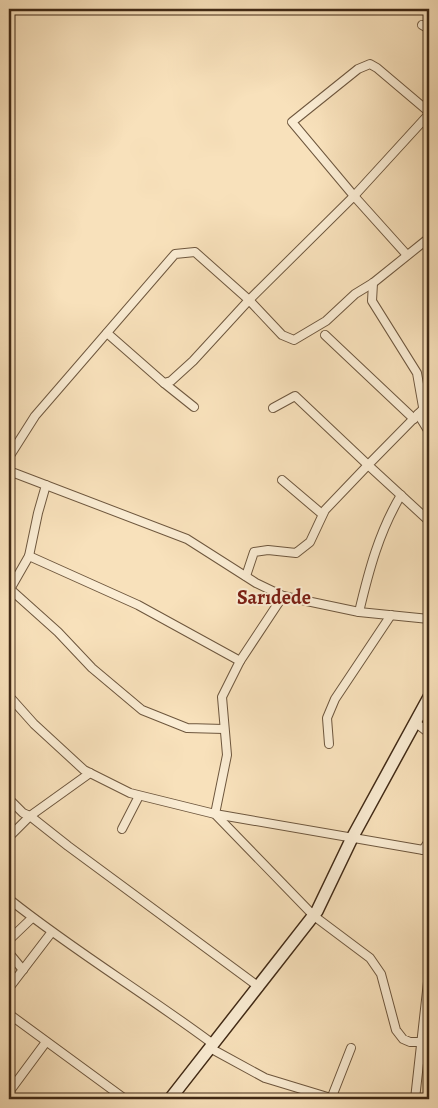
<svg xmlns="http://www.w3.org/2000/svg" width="438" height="1108" viewBox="0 0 438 1108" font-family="Alegreya,serif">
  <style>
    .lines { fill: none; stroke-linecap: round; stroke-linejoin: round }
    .minor-casing { stroke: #6e573e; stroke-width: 10 }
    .secondary-casing { stroke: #402915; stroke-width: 14 }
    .minor { stroke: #faecd3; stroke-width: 8 }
    .secondary { stroke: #faecd3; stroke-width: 11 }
    .labels { text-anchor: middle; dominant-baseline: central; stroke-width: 4; stroke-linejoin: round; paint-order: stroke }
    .district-label { font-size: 20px; font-weight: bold; fill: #7a1f14; stroke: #faecd3 }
  </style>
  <rect width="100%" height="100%" fill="#f8e1bb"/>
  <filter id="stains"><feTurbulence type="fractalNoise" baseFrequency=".004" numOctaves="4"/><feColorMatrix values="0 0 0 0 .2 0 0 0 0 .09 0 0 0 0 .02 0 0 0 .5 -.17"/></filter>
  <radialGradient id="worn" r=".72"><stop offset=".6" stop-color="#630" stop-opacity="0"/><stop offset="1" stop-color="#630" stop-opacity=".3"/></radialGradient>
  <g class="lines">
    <defs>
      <g id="minor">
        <polyline points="422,25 429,29"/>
        <polyline points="429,112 377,68 370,64 358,69 292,122 354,196 429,114"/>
        <polyline points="373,283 372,301 417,373 423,407"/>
        <polyline points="107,333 164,383 171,381 193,361 249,300 354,196 407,255"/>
        <polyline points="325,335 414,419"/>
        <polyline points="164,383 194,407"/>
        <polyline points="429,403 368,465 429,521"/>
        <polyline points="418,414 429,432"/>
        <polyline points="9,457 35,416 175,254 195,252 249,300 282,335 294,340 326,321 355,294 373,283 429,238"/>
        <polyline points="9,471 187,539 256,583 283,596 359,612 429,619"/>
        <polyline points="282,480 322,514"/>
        <polyline points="29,556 138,605 240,661"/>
        <polyline points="246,576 254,552 268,550 296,553 310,542 325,510 368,465 295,396 273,408"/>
        <polyline points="10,589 58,632 92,668 142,710 187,728 224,729"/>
        <polyline points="9,591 29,556 38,513 46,485"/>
        <polyline points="283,596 240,661 222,697 227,755 215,814 429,851"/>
        <path d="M359,612C369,570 379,532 401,495"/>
        <polyline points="9,696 34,724 84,770 130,793 215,814 314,916 370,958 381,974 396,1030 403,1039 410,1042 429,1042"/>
        <polyline points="416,723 429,733"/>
        <polyline points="329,744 327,718 335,699 391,615"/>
        <polyline points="9,799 23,813 30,816 68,846 259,987"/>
        <polyline points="122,829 139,796"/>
        <polyline points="9,837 30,816 90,773"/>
        <polyline points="423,850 429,841"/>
        <path d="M9,899C74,951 146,994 213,1044"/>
        <polyline points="9,940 32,918"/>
        <polyline points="9,953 23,970"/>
        <polyline points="9,988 51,933"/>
        <polyline points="9,1014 125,1099"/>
        <polyline points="210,1048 265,1078 334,1099"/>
        <polyline points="9,1092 46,1042"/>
        <polyline points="331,1099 351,1048"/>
        <polyline points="415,1099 429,973"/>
      </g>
      <polyline id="secondary" points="170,1099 317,911 352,838 429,697"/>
    </defs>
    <use href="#minor" class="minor-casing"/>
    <use href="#secondary" class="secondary-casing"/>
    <use href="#minor" class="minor"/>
    <use href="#secondary" class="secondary"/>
  </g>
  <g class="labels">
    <g class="district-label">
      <text x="274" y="597">Sarıdede</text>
    </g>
  </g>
  <rect width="438" height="1108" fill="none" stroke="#f8e1bb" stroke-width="30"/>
  <rect x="10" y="10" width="418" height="1088" fill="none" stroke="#402915" stroke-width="2.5"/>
  <rect x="15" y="15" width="408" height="1078" fill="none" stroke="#402915"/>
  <rect width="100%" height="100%" filter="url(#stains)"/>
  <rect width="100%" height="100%" fill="url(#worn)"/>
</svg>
